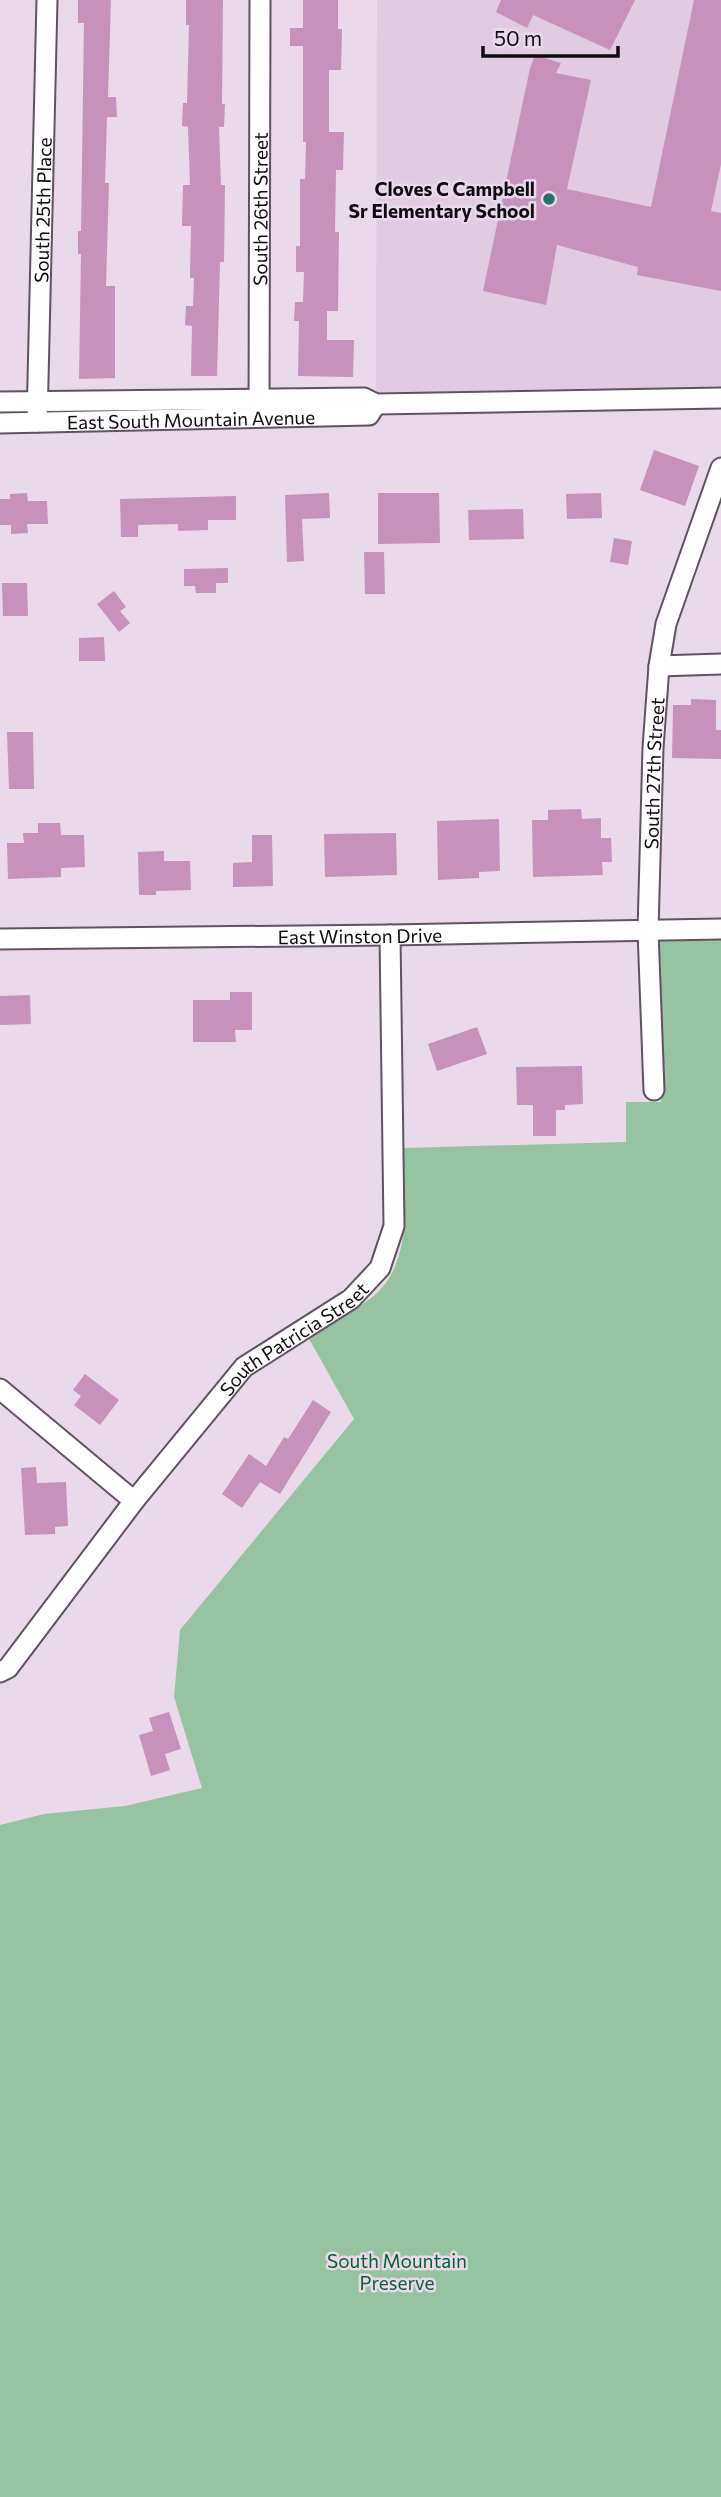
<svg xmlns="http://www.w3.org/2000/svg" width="721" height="2497" viewBox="0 0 721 2497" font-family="Commissioner,sans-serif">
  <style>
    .built { fill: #e0cbe3 }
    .green { fill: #96c4a1 }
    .building { fill: #c691bd }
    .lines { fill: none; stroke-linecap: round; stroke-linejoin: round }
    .minor-casing { stroke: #605262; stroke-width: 23 }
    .minor { stroke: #fff; stroke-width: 19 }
    .poi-dot { fill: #267170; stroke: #e9d9eb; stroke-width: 2.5 }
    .labels { text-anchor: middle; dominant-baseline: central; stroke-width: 5; stroke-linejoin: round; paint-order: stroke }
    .poi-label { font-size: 19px; font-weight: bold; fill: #0f0a10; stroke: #e9d9eb; text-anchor: end }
    .street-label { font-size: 19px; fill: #0f0a10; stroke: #e9d9eb }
    .park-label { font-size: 19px; fill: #00632f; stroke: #e9d9eb }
  </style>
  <rect width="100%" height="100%" fill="#e9d9eb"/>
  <polygon class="built" points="377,0 721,0 721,398 376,404"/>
  <path class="green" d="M721,939V2497H0V1825L44,1814L125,1806L202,1788L174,1697L180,1630L354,1419L308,1337C326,1325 362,1307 377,1293C414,1258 404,1194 403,1148L626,1142V1102H661L660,941Z"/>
  <g class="building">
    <polygon points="78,0 111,0 108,97 116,97 117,117 107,117 105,183 109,183 106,286 115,286 115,378 79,379 81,254 78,254 78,231 81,231 84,23 78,23"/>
    <polygon points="186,0 223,0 222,104 225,104 224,127 219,127 221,185 225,185 224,262 220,262 217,376 191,376 192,326 185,325 186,306 193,306 194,278 190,278 191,226 182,226 183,185 190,185 188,127 182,126 183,103 187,103 189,25 186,25"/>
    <polygon points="303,0 338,0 338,29 342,29 341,70 329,70 329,132 344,132 343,170 336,170 335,232 339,232 338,311 327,311 327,340 354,340 353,377 298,376 299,321 294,321 295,302 303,302 304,272 296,272 296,246 300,246 300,179 305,179 306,142 303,142 303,46 290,46 290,28 303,28"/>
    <polygon points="501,0 635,0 610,50 533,15 527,28 496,12"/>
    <polygon points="694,0 721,0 721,164 711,211 721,213 721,291 637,275 638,267 557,245 546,305 483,291 530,68 535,55 561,63 556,73 591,80 567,189 651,207"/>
    <polygon points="654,450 699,466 685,506 640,490"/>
    <polygon points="27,493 28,501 47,501 48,524 27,524 28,533 11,534 11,525 0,525 0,499 10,499 10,494"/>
    <polygon points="329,493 330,518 302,519 304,561 287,562 285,495"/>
    <polygon points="378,493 439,493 440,543 378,544"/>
    <polygon points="601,493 602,518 567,519 566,494"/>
    <polygon points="236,496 236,520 208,520 208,530 178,531 178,524 138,525 138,537 121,537 120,499"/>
    <polygon points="523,509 524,539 469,540 468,510"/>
    <polygon points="614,538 632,541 628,565 610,562"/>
    <polygon points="364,552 384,552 385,594 365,594"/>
    <polygon points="228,568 228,583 216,583 216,593 196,593 195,586 184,586 184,569"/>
    <polygon points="2,583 27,583 28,616 3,616"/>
    <polygon points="114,591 126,607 120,611 130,623 119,632 97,604"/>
    <polygon points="104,637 105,661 79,661 79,638"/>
    <polygon points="691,699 716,700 716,730 721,730 721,759 672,758 673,705 691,705"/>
    <polygon points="7,732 33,732 34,789 9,789"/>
    <polygon points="581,809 582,819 601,818 601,838 611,838 612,862 602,862 603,875 533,877 532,820 548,820 548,810"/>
    <polygon points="499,819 500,871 479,872 479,878 438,880 437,821"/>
    <polygon points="38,823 60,823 61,835 84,835 85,867 61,868 61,877 8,879 7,843 24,843 23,833 38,833"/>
    <polygon points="396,833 397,875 325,877 324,834"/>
    <polygon points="252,835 272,835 273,886 233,887 233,863 252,862"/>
    <polygon points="164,851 164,861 190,861 191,890 156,891 156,895 139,895 138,852"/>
    <polygon points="230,992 252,992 252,1030 235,1030 236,1042 193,1042 193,1000 230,1000"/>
    <polygon points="30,995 31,1024 0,1025 0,996"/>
    <polygon points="477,1027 487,1054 437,1071 428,1044"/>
    <polygon points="582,1066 583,1104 565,1105 565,1110 556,1110 556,1136 533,1136 533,1105 517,1105 516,1067"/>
    <polygon points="85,1374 119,1400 100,1425 74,1405 81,1396 73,1390"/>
    <polygon points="313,1400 331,1412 280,1494 260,1482 242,1508 222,1494 249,1454 266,1466 284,1437 288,1439"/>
    <polygon points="36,1467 37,1483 66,1482 68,1526 55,1527 55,1534 25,1535 21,1468"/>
    <polygon points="169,1712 181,1749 165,1754 170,1770 151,1776 139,1735 153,1731 149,1718"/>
  </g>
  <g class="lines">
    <defs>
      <g id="minor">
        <polyline points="0,402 364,398 376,404 721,398"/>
        <path id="s1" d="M259,417L260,0"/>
        <path id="s2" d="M37,422L47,0"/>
        <path id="s3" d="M0,423L369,415L376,404"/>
        <polyline points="659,666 721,664"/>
        <path id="s4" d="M0,939L390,935L721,929"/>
        <path id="s5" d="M654,1090L648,931L653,748L659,666L666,624L721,468"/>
        <polyline points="0,1389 134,1501"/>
        <path id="s6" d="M0,1672L8,1668L134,1501L244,1367L351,1299L380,1268L394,1226L390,935"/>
      </g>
    </defs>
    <use href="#minor" class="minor-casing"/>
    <use href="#minor" class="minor"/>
  </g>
  <circle class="poi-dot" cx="549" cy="199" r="7"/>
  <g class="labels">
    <g class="poi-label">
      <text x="535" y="188">Cloves C Campbell<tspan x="535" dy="22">Sr Elementary School</tspan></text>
    </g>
    <g class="street-label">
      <text stroke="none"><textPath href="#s1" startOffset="208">South 26th Street</textPath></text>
      <text stroke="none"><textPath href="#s2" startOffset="212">South 25th Place</textPath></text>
      <text stroke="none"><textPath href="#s3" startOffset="191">East South Mountain Avenue</textPath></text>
      <text stroke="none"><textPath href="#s5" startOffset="317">South 27th Street</textPath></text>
      <text stroke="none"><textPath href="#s4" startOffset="360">East Winston Drive</textPath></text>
      <text stroke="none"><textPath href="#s6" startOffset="448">South Patricia Street</textPath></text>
    </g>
    <g class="park-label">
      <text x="397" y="2260">South Mountain<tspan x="397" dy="22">Preserve</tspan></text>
    </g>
  </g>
  <path d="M483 46v10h135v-10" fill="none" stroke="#0f0a10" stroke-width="3.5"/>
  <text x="494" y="46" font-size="21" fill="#0f0a10" stroke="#e9d9eb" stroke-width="5" paint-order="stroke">50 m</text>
</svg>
